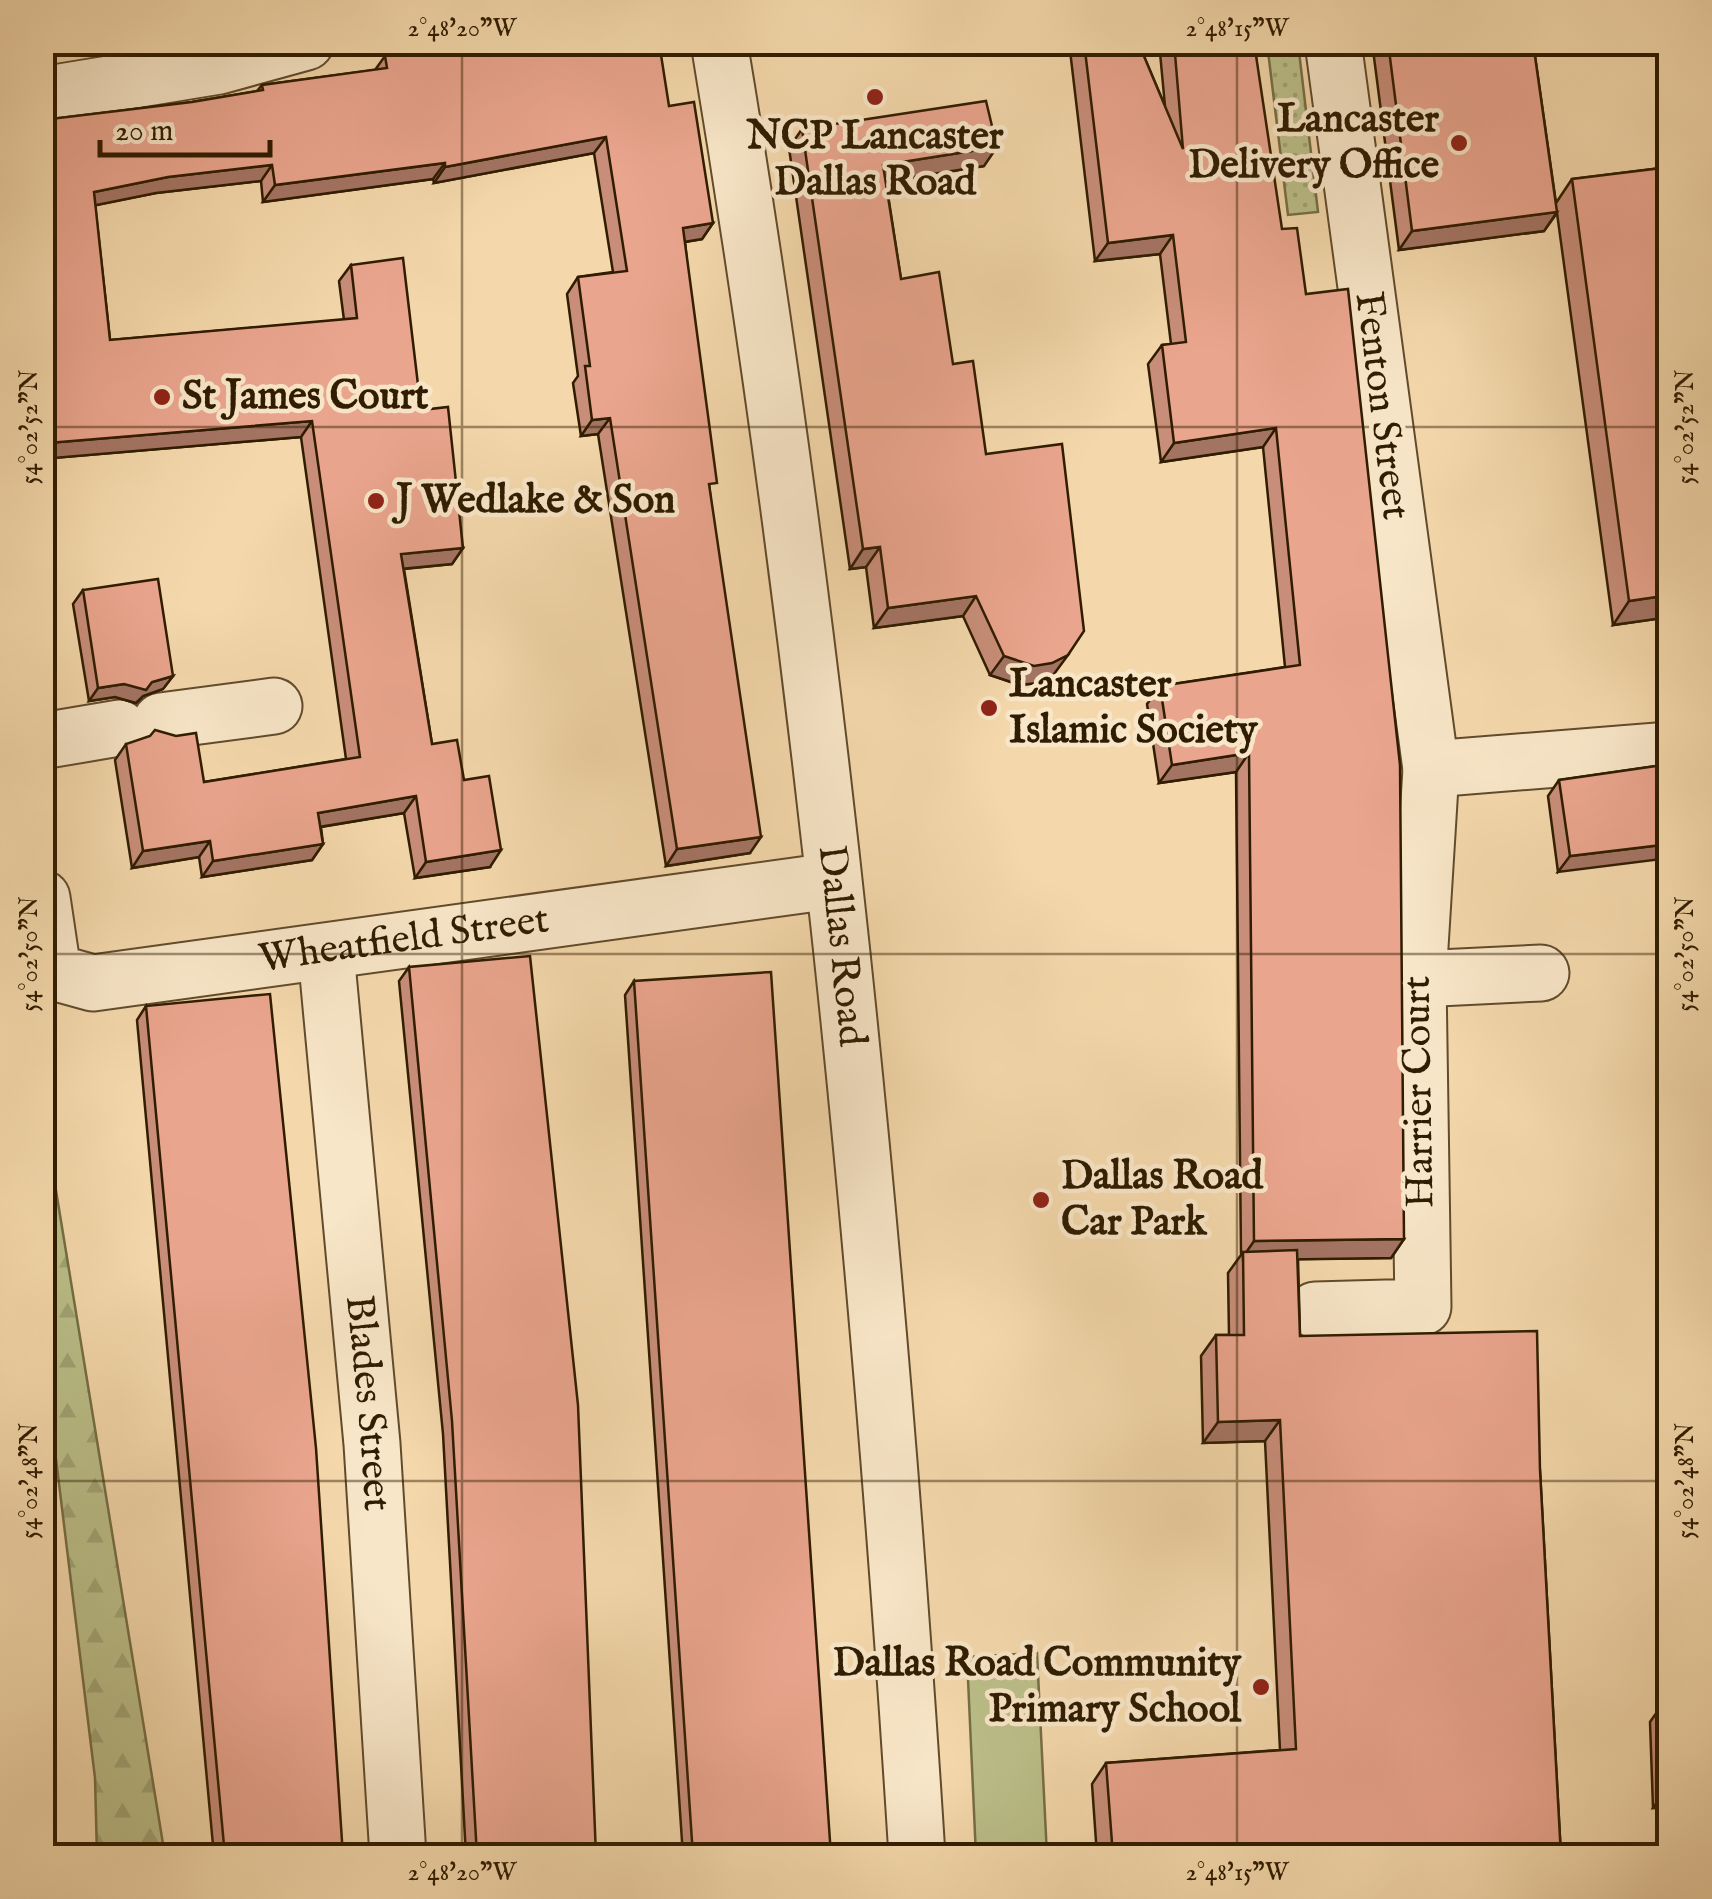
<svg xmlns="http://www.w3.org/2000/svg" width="1712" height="1899" viewBox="0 0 1712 1899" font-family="'IM FELL English',serif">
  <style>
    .grass { fill: url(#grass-dots); stroke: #766e44; stroke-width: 2.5 }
    .forest { fill: url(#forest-firs); stroke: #766e44; stroke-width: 2.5 }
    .park { fill: #bbbf89; stroke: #766e44; stroke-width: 2.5 }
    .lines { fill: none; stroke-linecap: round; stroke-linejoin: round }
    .minor-casing { stroke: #614b2b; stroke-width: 59 }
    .tertiary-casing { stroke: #614b2b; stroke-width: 59 }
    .minor { stroke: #f8e6c8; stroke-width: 55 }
    .tertiary { stroke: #f8e6c8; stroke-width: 55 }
    .wall { fill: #c98e7a; stroke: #301c00; stroke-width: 2.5 }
    .shaded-wall { fill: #a47463; stroke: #301c00; stroke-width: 2.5 }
    .building { fill: #eaa58e; stroke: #301c00; stroke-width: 2.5 }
    .ticks { fill: none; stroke: #301c00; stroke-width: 2.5; stroke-opacity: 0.45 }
    .poi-dot { fill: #8f2418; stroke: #f8e6c8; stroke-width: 4 }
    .labels { text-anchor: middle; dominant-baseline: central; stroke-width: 9; stroke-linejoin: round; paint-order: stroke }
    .poi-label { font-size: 40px; font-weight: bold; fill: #301c00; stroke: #f8e6c8; text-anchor: start }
    .street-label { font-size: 40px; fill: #301c00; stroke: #f8e6c8 }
    .neatline { fill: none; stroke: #301c00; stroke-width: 4 }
    .ticks-label { font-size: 25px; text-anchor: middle; fill: #301c00 }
  </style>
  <defs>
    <pattern id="grass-dots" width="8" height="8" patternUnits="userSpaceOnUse" patternTransform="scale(2.5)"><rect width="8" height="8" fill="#bbbf89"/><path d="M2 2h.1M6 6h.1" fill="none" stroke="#a1a474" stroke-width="1.8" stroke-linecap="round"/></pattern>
    <pattern id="forest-firs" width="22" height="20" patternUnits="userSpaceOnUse" patternTransform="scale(2.5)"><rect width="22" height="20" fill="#bbbf89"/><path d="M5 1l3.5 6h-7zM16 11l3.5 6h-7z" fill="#a1a474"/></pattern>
  </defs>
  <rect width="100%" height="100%" fill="#f4d8ab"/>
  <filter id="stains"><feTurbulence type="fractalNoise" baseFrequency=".002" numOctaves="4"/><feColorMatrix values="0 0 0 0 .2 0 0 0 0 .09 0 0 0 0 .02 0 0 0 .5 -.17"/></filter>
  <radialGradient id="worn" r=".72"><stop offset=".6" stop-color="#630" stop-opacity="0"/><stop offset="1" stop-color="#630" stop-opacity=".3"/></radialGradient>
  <polygon class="grass" points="1267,43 1298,43 1318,212 1288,215"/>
  <polygon class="forest" points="42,1105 165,1856 97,1856 95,1778 43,1353"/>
  <polygon class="park" points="1037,1653 1047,1856 976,1856 967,1657"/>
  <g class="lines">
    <defs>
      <g id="minor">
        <path id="s1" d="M719,42C819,642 879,1250 917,1856"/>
        <polyline points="161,721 274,706"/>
        <polyline points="42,741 119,728"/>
        <polyline points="1431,769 1670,750"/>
        <path id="s2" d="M42,898L53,972L93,983L831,881"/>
        <path id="s3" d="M326,953L372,1444L398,1856"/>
        <polyline points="1418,979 1541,973"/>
        <polyline points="1315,1310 1423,1307 1418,979 1431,769 1333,42"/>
      </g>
      <polyline id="tertiary" points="42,95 219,66 306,42"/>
    </defs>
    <use href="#minor" class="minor-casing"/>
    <use href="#tertiary" class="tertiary-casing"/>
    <use href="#minor" class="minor"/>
    <use href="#tertiary" class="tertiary"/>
  </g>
  <g class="wall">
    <polygon points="1069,42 1138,42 1165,106 1159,42 1254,42 1404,1239 1391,1258 1298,1259 1300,1336 1540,1470 1561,1856 1097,1856 1092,1784 1106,1763 1280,1750 1265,1441 1203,1443 1201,1356 1216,1335 1229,1335 1228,1273 1241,1255 1236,772 1159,783 1147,704 1160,686 1285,667 1263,447 1161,462 1148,364 1162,345 1171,344 1160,254 1095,261"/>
    <polygon points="1372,42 1533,42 1556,203 1572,179 1670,167 1670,617 1613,625 1557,213 1544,231 1399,250"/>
    <polygon points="385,56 669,106 713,223 702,239 685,242 710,493 750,853 666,866 598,434 581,436 573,383 578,376 567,294 578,277 613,272 594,153 434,183 433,179 263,202 261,181 156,193 95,205 110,340 344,320 339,281 351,265 421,410 463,548 452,564 404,569 432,744 464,780 490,867 415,878 404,813 321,827 323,844 312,860 202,877 199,857 132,868 115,760 126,744 204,782 346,759 301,437 42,459 42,120 192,102 257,91 262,85 375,70"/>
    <polygon points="802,129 984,166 886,182 901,279 953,364 986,454 1054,674 1038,683 1020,685 990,675 963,616 874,628 866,567 850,569 789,148"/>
    <polygon points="83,590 173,676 163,689 143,696 136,703 115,697 89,701 73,604"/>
    <polygon points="1670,764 1558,872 1548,796 1559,780"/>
    <polygon points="409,967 596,1856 466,1856 443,1434 399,981"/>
    <polygon points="634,981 831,1856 683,1856 625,995"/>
    <polygon points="146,1006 343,1856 214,1856 137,1020"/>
    <polygon points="1662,1705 1670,1807 1653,1808 1650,1722"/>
  </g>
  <g class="shaded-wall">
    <polygon points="606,137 594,153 434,183 445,167"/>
    <polygon points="997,147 984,166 869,184 883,165"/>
    <polygon points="445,163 433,179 263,202 275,185"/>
    <polygon points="272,165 261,181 156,193 82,208 94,192 168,177"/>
    <polygon points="1557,212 1544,231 1399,250 1412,231"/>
    <polygon points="713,223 702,239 672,244 683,228"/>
    <polygon points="1173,235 1160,254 1095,261 1108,243"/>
    <polygon points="610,418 598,434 581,436 592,420"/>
    <polygon points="312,421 301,437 42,459 42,451 48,443"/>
    <polygon points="1276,428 1263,447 1161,462 1174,443"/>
    <polygon points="880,547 866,567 850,569 863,549"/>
    <polygon points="463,548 452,564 390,570 401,554"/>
    <polygon points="1670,595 1670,617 1613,625 1629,601"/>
    <polygon points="976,596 963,616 874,628 888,608"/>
    <polygon points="1068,655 1054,674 1038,683 1020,685 990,675 1004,656"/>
    <polygon points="173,676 163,689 143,696 136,703 115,697 89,701 98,688 124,684 152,682"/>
    <polygon points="1249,753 1236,772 1159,783 1172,765"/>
    <polygon points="416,796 404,813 307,829 318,813"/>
    <polygon points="761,837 750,853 666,866 677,849"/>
    <polygon points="210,841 199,857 132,868 143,851"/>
    <polygon points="323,844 312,860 202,877 213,861"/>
    <polygon points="1670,844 1670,858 1558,872 1570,856"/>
    <polygon points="501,850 490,867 415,878 426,862"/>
    <polygon points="1404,1239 1391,1258 1243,1260 1243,1257 1254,1241"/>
    <polygon points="42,1373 50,1373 42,1384"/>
    <polygon points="1280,1420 1265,1441 1203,1443 1218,1422"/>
    <polygon points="1670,1791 1670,1807 1653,1808 1664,1792"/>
    <polygon points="1301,1850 1296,1856 1227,1856"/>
  </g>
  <g class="building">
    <polygon points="419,42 659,42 669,106 694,102 713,223 683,228 717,483 709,484 761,837 677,849 610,418 592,420 585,366 590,366 578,277 627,271 606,137 445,167 445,163 275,185 272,165 168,177 94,192 110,340 357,318 351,265 403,258 421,410 448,407 463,548 401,554 432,744 457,740 464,780 489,776 501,850 426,862 416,796 318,813 323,844 213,861 210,841 143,851 126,744 150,736 155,730 176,736 196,733 204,782 360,757 312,421 48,443 42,397 42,120 192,102 263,90 262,85 387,68 385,56"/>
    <polygon points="1084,42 1138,42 1183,149 1174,42 1254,42 1282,229 1297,228 1306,294 1348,289 1400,765 1404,1239 1254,1241 1249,753 1172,765 1160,686 1300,665 1276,428 1174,443 1162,345 1186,342 1173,235 1108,243"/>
    <polygon points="1388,42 1533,42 1557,212 1412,231"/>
    <polygon points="986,101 997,147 883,165 901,279 939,272 953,364 973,361 986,454 1062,444 1084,631 1068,655 1052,663 1034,666 1004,656 976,596 888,608 880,547 863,549 802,129"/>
    <polygon points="1670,167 1670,595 1629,601 1572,179"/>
    <polygon points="158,579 173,676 152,682 146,690 124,684 98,688 83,590"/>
    <polygon points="1670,764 1670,844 1570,856 1559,780"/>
    <polygon points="530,956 578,1405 596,1856 477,1856 452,1421 409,967"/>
    <polygon points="771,972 831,1856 693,1856 634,981"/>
    <polygon points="270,994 316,1448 343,1856 225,1856 146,1006"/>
    <polygon points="1297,1250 1300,1336 1537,1331 1540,1470 1561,1856 1301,1856 1301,1850 1227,1856 1113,1856 1106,1763 1296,1749 1280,1420 1218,1422 1216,1335 1244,1335 1243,1252"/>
    <polygon points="42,1279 46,1279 50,1373 42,1373"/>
    <polygon points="1662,1705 1670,1705 1670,1791 1664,1792"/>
    <polygon points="42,1706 54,1856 42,1856"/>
  </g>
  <path class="ticks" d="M462,42V1856M1237,42V1856M42,427H1670M42,954H1670M42,1481H1670"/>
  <g class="poi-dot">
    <circle cx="875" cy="97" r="10"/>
    <circle cx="1459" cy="143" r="10"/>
    <circle cx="162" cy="397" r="10"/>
    <circle cx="376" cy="501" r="10"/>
    <circle cx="989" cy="708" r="10"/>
    <circle cx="1041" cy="1200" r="10"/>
    <circle cx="1261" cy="1687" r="10"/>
  </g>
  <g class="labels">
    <g class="poi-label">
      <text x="1439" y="120" text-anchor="end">Lancaster<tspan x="1439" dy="46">Delivery Office</tspan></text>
      <text x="875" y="137" text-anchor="middle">NCP Lancaster<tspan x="875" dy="46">Dallas Road</tspan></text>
      <text x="182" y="397">St James Court</text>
      <text x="396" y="501">J Wedlake &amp; Son</text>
      <text x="1009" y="685">Lancaster<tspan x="1009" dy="46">Islamic Society</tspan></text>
      <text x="1061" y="1177">Dallas Road<tspan x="1061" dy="46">Car Park</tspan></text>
      <text x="1241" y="1664" text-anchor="end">Dallas Road Community<tspan x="1241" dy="46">Primary School</tspan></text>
    </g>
    <g class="street-label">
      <text transform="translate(1381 406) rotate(83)">Fenton Street</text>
      <text stroke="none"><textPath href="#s2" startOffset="430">Wheatfield Street</textPath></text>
      <text stroke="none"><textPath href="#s1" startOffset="912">Dallas Road</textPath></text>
      <text transform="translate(1420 1092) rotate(-91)">Harrier Court</text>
      <text stroke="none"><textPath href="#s3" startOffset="452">Blades Street</textPath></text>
    </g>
  </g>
  <rect width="1712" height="1899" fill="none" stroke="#f4d8ab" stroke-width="110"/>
  <path d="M100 140v15h170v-15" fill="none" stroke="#301c00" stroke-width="5"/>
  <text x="115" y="140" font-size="30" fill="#301c00" stroke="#f8e6c8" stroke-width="8" paint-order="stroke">20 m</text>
  <rect x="55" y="55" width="1602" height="1789" class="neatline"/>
  <g class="ticks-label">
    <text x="462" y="36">2°48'20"W</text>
    <text x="1237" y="36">2°48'15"W</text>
    <text transform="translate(28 427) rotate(-90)" y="9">54°02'52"N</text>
    <text transform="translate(1684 427) rotate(-90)" y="9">54°02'52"N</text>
    <text transform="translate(28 954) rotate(-90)" y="9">54°02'50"N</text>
    <text transform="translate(1684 954) rotate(-90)" y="9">54°02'50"N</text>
    <text transform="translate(28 1481) rotate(-90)" y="9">54°02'48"N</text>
    <text transform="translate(1684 1481) rotate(-90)" y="9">54°02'48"N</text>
    <text x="462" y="1880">2°48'20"W</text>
    <text x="1237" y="1880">2°48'15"W</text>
  </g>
  <rect width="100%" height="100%" filter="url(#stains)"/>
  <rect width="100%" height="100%" fill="url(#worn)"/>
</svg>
